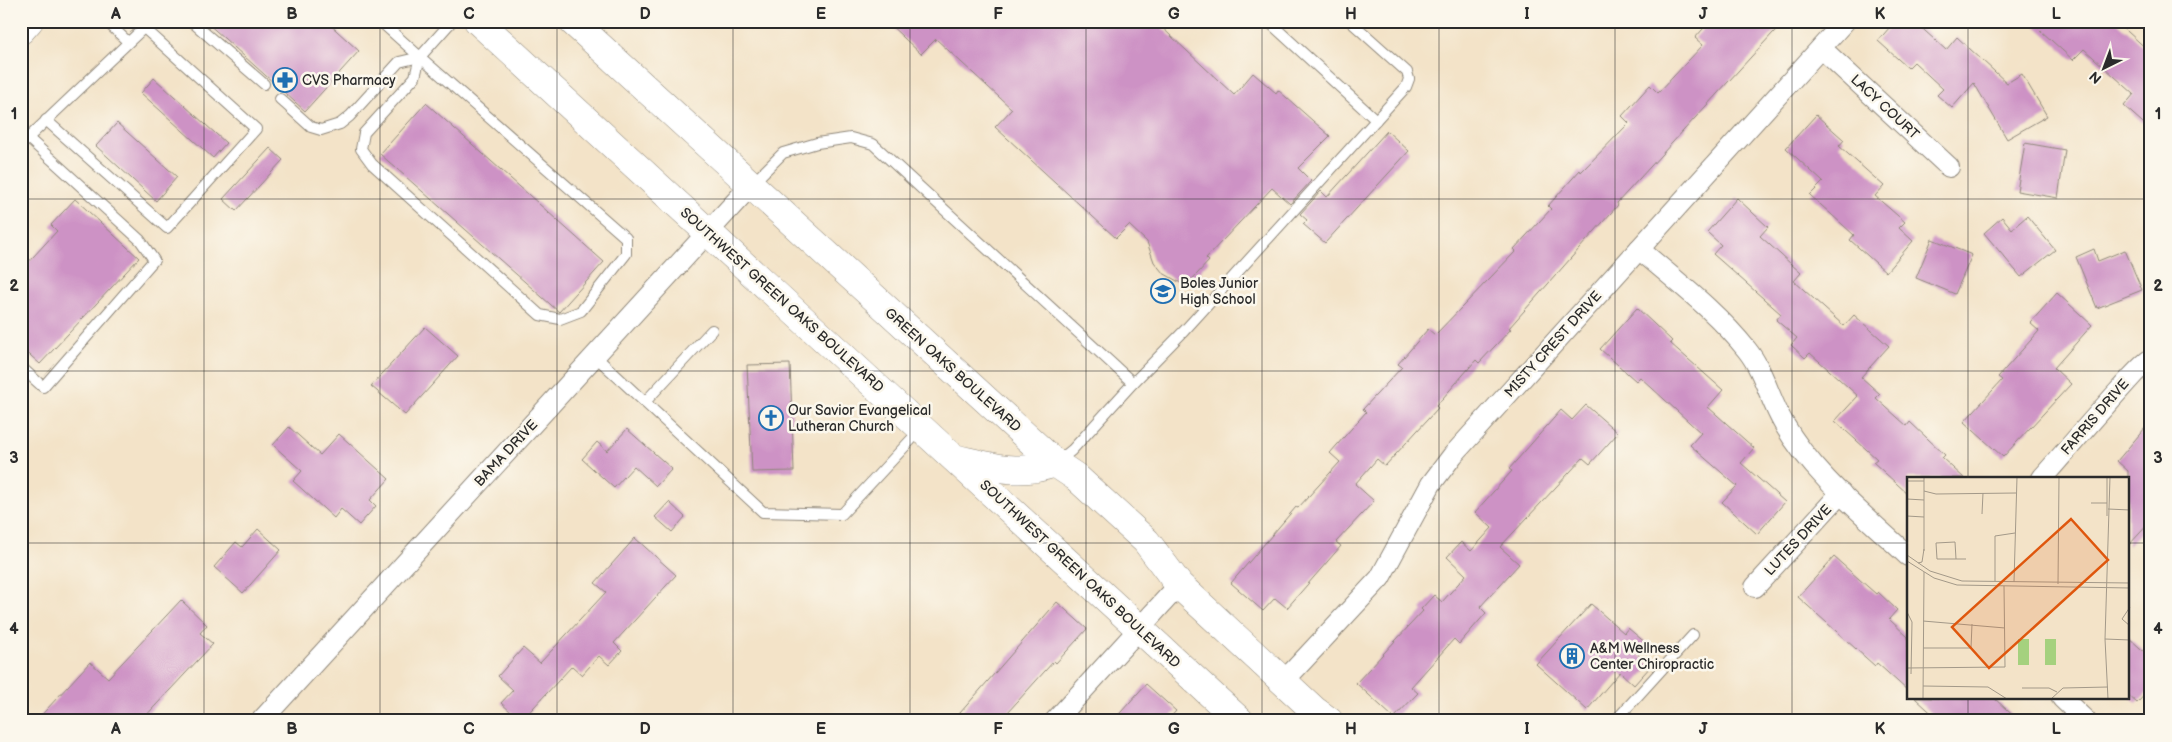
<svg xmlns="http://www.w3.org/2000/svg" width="2172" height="742" viewBox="0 0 2172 742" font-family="'Balsamiq Sans',sans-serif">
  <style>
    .building { fill: #cd92c5 }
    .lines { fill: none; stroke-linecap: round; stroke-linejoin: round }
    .service-casing { stroke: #8f877a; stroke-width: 12 }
    .minor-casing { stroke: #8f877a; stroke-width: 22 }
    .secondary-casing { stroke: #8f877a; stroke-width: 29 }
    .service { stroke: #fff; stroke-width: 10 }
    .minor { stroke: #fff; stroke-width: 20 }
    .secondary { stroke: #fff; stroke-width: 28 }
    .grid { fill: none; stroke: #2b2b2b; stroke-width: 1; stroke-opacity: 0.55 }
    .labels { text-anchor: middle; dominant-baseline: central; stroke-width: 5; stroke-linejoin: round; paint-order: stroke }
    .poi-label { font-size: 14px; fill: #2b2b2b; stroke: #fbf7ec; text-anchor: start }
    .street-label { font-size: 14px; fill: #2b2b2b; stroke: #fbf7ec }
    .inset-road { fill: none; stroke: #a39989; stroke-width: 1 }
    .view { fill: #df570e; fill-opacity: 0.15; stroke: #df570e; stroke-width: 2.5 }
    .inset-edge { fill: none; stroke: #2b2b2b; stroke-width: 2.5 }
    .neatline { fill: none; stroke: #2b2b2b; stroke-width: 2 }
    .grid-label { font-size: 16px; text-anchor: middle; font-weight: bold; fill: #2b2b2b }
  </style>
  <rect width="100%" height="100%" fill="#fbf7ec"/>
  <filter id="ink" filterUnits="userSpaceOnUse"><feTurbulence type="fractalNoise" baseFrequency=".02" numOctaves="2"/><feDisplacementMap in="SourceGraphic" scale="10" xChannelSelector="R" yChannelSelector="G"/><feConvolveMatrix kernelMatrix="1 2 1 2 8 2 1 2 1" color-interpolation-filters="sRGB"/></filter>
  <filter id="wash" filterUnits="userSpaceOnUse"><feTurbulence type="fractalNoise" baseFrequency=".0096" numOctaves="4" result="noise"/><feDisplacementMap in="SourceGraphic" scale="20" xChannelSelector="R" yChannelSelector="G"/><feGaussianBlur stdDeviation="1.12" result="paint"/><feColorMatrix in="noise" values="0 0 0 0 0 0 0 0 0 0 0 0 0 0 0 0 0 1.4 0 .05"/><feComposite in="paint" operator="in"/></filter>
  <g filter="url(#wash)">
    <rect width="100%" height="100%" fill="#f3e3c8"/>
    <g id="blocks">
      <g class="building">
        <polygon points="205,21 326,21 359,51 305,111"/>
        <polygon points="886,21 1155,21 1234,95 1253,73 1276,93 1278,90 1330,136 1298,168 1311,181 1290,204 1272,188 1206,258 1209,261 1186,286 1163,273 1154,262 1147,242 1129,225 1116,238 995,127 1012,109 936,39 921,54"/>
        <polygon points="1710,21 1784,21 1617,203 1618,205 1509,328 1511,329 1479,363 1476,360 1436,406 1438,408 1385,466 1377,459 1355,484 1374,501 1336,542 1341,546 1287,608 1275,598 1263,611 1231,583 1296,507 1298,508 1340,462 1330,453 1366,412 1363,409 1402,367 1398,364 1428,329 1435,335 1516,251 1514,249 1551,209 1548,206 1580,170 1581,172 1629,123 1622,116 1650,85 1658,93 1703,45 1695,38"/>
        <polygon points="1895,21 1914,21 1946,50 1957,37 2007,83 2022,74 2047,116 2007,139 1974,83 1952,108 1937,95 1943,89 1914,62 1908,68 1878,41"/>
        <polygon points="2030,21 2116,21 2151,53 2151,130 2124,106 2134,94 2084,49 2073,60"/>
        <polygon points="154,78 226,143 213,158 141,93"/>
        <polygon points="426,103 604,262 559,312 380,154"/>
        <polygon points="1816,115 1844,140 1839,146 1884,186 1875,196 1905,222 1899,228 1913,241 1886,272 1850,240 1854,235 1810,195 1823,182 1786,148"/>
        <polygon points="117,123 177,177 156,201 96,146"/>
        <polygon points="1387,131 1409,151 1325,243 1303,224 1307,220 1300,214 1321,191 1327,197"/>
        <polygon points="2025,143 2065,150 2058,198 2017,191"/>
        <polygon points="270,148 283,160 236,211 223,199"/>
        <polygon points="1737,198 1768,227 1760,236 1801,273 1794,281 1844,326 1854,315 1889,346 1861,377 1880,394 1876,398 1907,426 1910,422 1945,455 1942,458 1964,478 1908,478 1908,494 1873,462 1877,459 1835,421 1858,396 1810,353 1805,358 1791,345 1797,338 1776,320 1781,314 1713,254 1721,245 1707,232"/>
        <polygon points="75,199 139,258 40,364 21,347 21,270 57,231 51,225"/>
        <polygon points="2027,216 2055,250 2021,277 1984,233 2002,217 2012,229"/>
        <polygon points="1932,239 1972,255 1955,294 1916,278"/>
        <polygon points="2094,249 2098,261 2125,250 2142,290 2097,308 2076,257"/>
        <polygon points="2057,293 2092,325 2054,368 2071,384 2003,457 1964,422 2002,380 1998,377 2039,331 2030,323"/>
        <polygon points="1637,308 1672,341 1670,343 1723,390 1708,407 1754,448 1741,463 1785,502 1757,534 1722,502 1737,486 1690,445 1701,433 1640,377 1636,381 1600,349"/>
        <polygon points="425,327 458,356 405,415 371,386"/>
        <polygon points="790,364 794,471 752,472 747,365"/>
        <polygon points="1586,405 1618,433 1590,464 1583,458 1500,547 1519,564 1480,607 1486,613 1459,644 1454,639 1411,687 1418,693 1394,718 1356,683 1423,611 1421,609 1434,595 1442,602 1466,575 1447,557 1461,542 1471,551 1492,528 1475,512 1512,471 1509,469 1561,410 1572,420"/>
        <polygon points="2151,421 2151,521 2128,546 2128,471 2117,461"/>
        <polygon points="289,427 320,455 339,434 389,479 370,500 376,506 359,525 341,509 334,518 293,481 302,471 273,445"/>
        <polygon points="627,429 672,469 656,486 634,466 614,488 582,459 597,442 607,451"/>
        <polygon points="669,502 685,517 672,532 655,517"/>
        <polygon points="258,529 281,550 243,593 214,567 236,542 242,547"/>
        <polygon points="635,538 676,575 614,643 622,651 609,665 599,656 582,675 572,666 521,721 501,703 513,690 498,676 523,648 540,663 606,592 595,583"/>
        <polygon points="1834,557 1876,594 1878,592 1897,610 1889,619 1908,637 1908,691 1877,663 1875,666 1798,597"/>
        <polygon points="181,600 207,625 200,633 213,644 141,721 36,721 90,662 108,678"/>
        <polygon points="1057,602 1087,629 1056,663 1054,661 1008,712 1017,721 953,721"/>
        <polygon points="1591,604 1624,633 1628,628 1647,644 1638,654 1651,666 1634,685 1620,672 1587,710 1536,664"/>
        <polygon points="2128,637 2151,658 2151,688 2137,703 2128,695"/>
        <polygon points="1146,684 1176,711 1167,721 1113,721"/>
        <polygon points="1915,698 1994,698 2019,721 1940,721"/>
      </g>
    </g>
  </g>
  <g filter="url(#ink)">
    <use href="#blocks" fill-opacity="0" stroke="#8f877a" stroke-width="1"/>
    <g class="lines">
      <defs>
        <g id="service">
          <polyline points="106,21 128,42"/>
          <polyline points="191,21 264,84"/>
          <polyline points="380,21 420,57 452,21"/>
          <polyline points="1268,21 1376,120"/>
          <polygon points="420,57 626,238 626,254 581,311 560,319 540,315 372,164 361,149 364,133 415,77"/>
          <polyline points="280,99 311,127 321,130 340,124 350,116 399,62 420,57"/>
          <polyline points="46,120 167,228 256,129 143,27"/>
          <polyline points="28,138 151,21"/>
          <polyline points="21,145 28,138 140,240 154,260 43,387 21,367"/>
          <polyline points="752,184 783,153 817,143 851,138 873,144 1133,383 1072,450 1056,463"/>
          <polyline points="595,356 763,512 842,514 921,429"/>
          <polyline points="1133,383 1184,331 1406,87 1409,79 1407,72 1350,21"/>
          <polyline points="645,402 712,330"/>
          <polyline points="1615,721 1693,635"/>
        </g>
        <g id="minor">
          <polyline points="1821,48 1949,167"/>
          <path d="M1639,249C1676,281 1716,311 1747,350C1764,371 1770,401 1784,424C1814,476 1865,515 1908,556"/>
          <path d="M2042,478C2056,463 2142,361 2151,359"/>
          <polyline points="1755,587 1841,493"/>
          <polyline points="1283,682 1380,578 1431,484 1453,455 1845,21"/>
          <polyline points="2062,698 2086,721"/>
          <polyline points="261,721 751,185"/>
          <polyline points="1055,721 1179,585"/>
        </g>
        <g id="secondary">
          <polyline points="478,21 1240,721"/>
          <polyline points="572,21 1055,463 1076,477 1146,541 1179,585 1314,710 1329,721"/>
          <polyline points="21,30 29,21"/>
          <path d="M958,459C992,467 1021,476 1055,463"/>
        </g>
      </defs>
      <use href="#service" class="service-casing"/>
      <use href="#minor" class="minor-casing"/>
      <use href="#secondary" class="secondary-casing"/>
      <use href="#service" class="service"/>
      <use href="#minor" class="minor"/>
      <use href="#secondary" class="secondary"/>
    </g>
  </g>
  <path class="grid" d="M204,21V721M380,21V721M557,21V721M733,21V721M910,21V721M1086,21V721M1262,21V721M1439,21V721M1615,21V721M1792,21V721M1968,21V478M21,199H2151M21,371H2151M21,543H1908M2128,543H2151M1968,698V721"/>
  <defs>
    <symbol id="pharmacy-ring" viewBox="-11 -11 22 22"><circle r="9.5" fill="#fbf7ec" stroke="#1f6fb2" stroke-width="1.5"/><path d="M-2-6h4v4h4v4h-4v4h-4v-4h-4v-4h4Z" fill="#1f6fb2"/></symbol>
    <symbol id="school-ring" viewBox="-11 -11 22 22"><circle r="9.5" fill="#fbf7ec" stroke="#1f6fb2" stroke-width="1.5"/><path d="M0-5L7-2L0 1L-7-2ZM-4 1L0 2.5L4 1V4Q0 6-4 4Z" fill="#1f6fb2"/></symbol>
    <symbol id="church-ring" viewBox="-11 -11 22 22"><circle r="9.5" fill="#fbf7ec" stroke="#1f6fb2" stroke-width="1.5"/><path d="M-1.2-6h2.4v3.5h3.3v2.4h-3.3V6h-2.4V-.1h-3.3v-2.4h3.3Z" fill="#1f6fb2"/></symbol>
    <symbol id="building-ring" viewBox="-11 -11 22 22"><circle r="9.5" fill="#fbf7ec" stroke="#1f6fb2" stroke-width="1.5"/><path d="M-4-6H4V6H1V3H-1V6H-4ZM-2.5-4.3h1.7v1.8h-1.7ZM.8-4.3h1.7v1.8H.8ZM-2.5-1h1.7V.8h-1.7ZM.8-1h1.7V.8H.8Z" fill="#1f6fb2"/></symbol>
  </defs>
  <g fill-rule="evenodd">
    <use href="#pharmacy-ring" x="271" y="66" width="28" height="28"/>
    <use href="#school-ring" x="1149" y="277" width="28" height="28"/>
    <use href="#church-ring" x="757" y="404" width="28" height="28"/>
    <use href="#building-ring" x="1558" y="642" width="28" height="28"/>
  </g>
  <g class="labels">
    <g class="poi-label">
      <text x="302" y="80">CVS Pharmacy</text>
      <text x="1180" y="283">Boles Junior<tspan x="1180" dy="16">High School</tspan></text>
      <text x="788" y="410">Our Savior Evangelical<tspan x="788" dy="16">Lutheran Church</tspan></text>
      <text x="1590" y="648">A&amp;M Wellness<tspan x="1590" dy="16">Center Chiropractic</tspan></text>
    </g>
    <g class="street-label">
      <text transform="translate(1885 107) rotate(43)">LACY COURT</text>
      <text transform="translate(782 300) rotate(42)">SOUTHWEST GREEN OAKS BOULEVARD</text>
      <text transform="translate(1553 344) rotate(-48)">MISTY CREST DRIVE</text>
      <text transform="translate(953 370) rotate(42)">GREEN OAKS BOULEVARD</text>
      <text transform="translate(2095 417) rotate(-49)">FARRIS DRIVE</text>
      <text transform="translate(506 453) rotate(-47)">BAMA DRIVE</text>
      <text transform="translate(1798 540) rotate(-47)">LUTES DRIVE</text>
      <text transform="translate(1080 574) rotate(43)">SOUTHWEST GREEN OAKS BOULEVARD</text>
    </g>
  </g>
  <g transform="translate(1907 477)">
    <rect width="222" height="222" fill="#f3e3c8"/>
    <path d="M111,162H122V188H111ZM138,162H149V188H138Z" fill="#a5d17e"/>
    <path class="inset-road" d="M17,0V74M0,4H17M17,14L29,17L109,16M0,22L17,23M184,26H200M201,32L223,33M75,37L76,16M0,39L17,40M200,39V0M0,78L23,94L55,104L223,106M49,82L48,65L29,66L30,82H59M0,84L27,101L50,108L223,111M11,86L15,85L17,72M88,104V59L108,56M107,105L110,0M151,107L152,0M223,130L215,142L223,149M0,135L5,145L4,197M16,144L98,151M198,162L223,163M16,171H64L65,147M0,191L98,190L97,109M16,209L81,210L100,222M115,211H142L150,215M16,222L17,95M144,222L156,211L201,210M201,222L198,162L203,0"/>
    <path class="view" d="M164,42L201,83L82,191L45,150Z"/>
    <rect width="222" height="222" class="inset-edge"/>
  </g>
  <rect width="2172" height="742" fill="none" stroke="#fbf7ec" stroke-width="55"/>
  <g transform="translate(2104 68) rotate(222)" stroke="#fbf7ec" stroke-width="4" paint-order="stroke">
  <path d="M0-4L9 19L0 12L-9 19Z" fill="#2b2b2b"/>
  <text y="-8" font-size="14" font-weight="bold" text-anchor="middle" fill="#2b2b2b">N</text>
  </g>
  <rect x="28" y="28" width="2116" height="686" class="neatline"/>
  <g class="grid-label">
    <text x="116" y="19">A</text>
    <text x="292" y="19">B</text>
    <text x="469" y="19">C</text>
    <text x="645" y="19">D</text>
    <text x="821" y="19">E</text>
    <text x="998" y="19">F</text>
    <text x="1174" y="19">G</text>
    <text x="1351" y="19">H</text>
    <text x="1527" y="19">I</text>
    <text x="1703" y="19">J</text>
    <text x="1880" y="19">K</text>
    <text x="2056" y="19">L</text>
    <text x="14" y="119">1</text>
    <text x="2158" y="119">1</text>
    <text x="14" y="291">2</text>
    <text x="2158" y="291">2</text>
    <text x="14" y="463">3</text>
    <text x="2158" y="463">3</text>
    <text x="14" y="634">4</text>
    <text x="2158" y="634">4</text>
    <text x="116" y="734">A</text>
    <text x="292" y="734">B</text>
    <text x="469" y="734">C</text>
    <text x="645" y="734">D</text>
    <text x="821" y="734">E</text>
    <text x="998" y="734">F</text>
    <text x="1174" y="734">G</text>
    <text x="1351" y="734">H</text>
    <text x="1527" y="734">I</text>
    <text x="1703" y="734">J</text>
    <text x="1880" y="734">K</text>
    <text x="2056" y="734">L</text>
  </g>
</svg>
